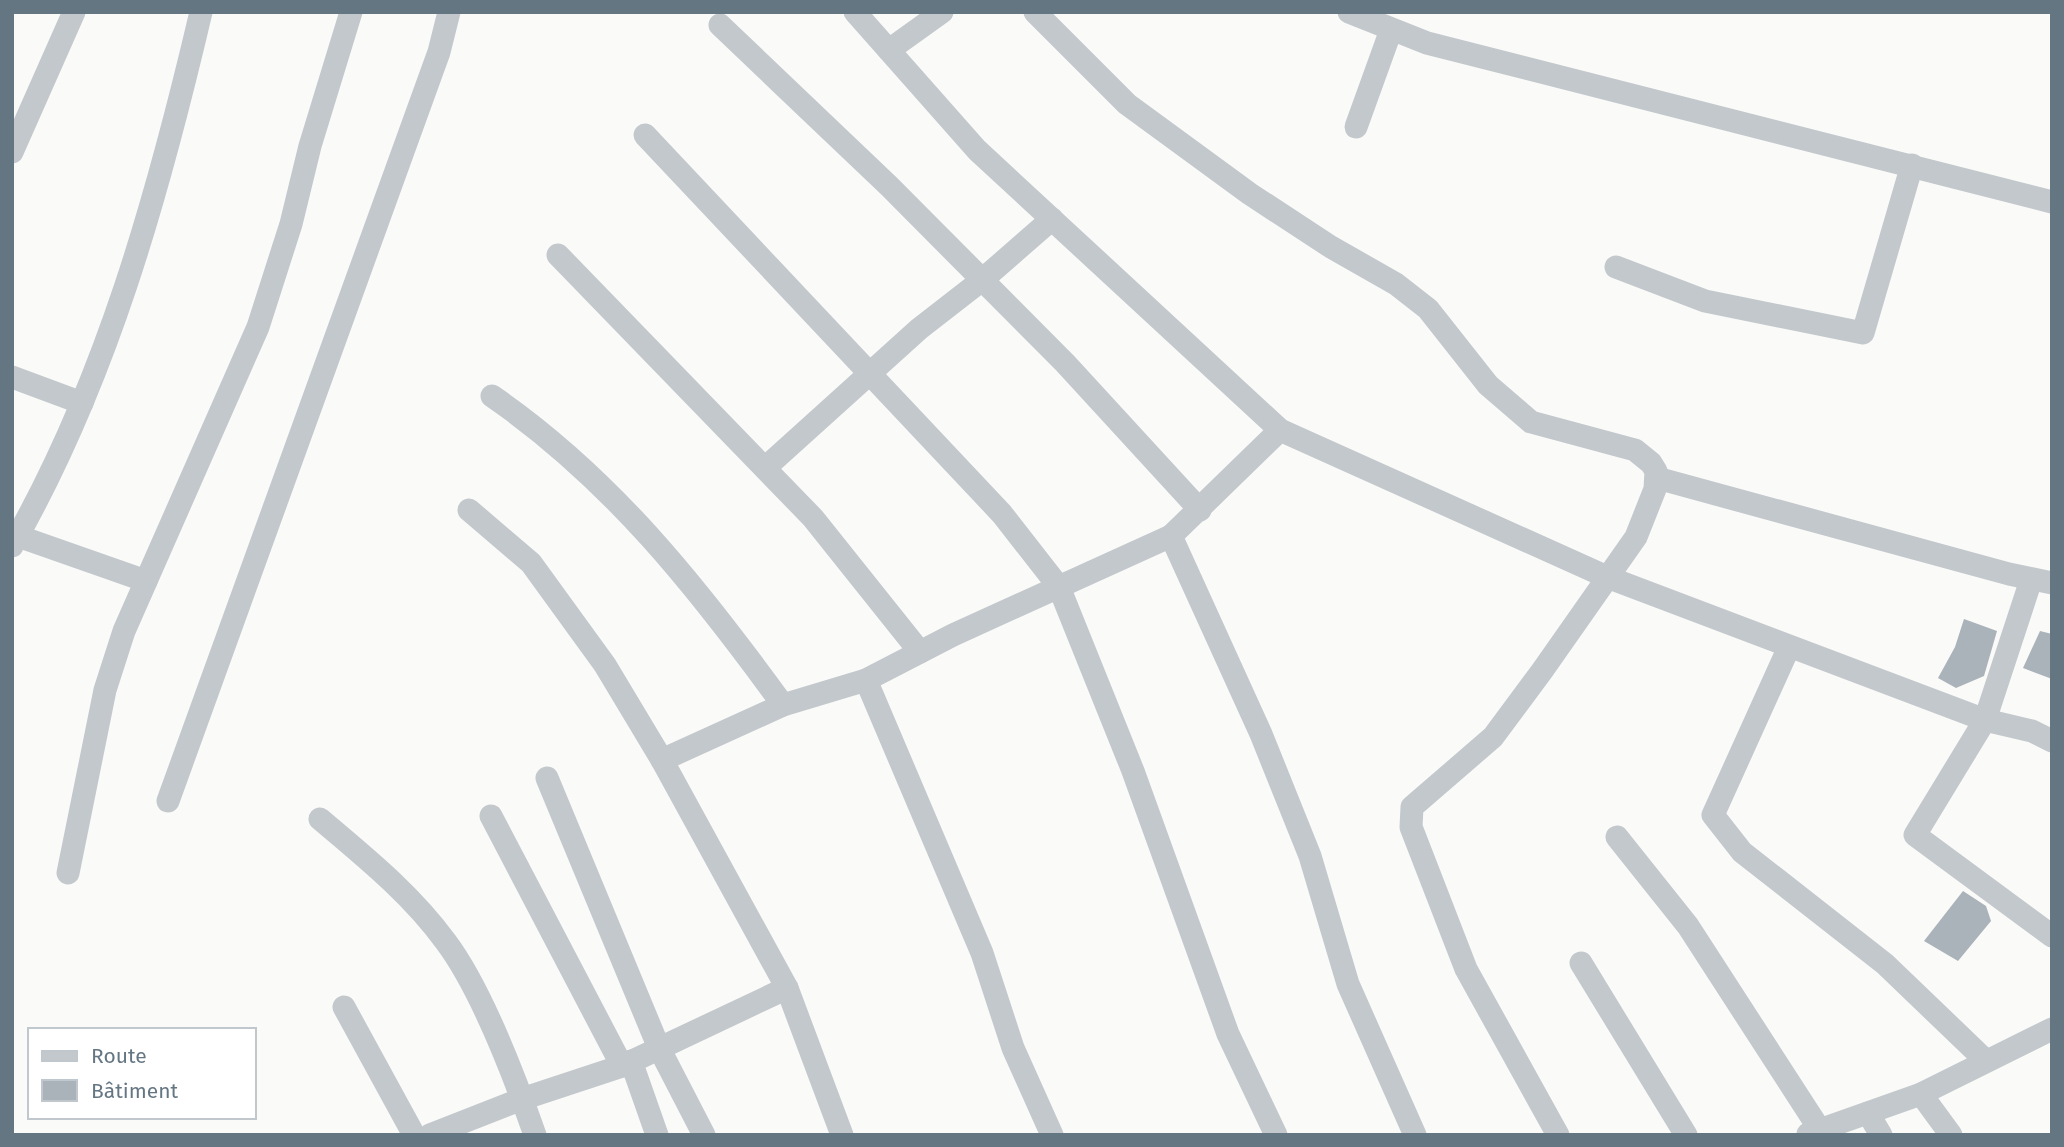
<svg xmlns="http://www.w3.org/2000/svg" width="2064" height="1147" viewBox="0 0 2064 1147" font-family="'Fira Sans',sans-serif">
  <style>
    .building { fill: #aab3b9 }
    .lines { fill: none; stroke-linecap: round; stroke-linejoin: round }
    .minor { stroke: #c3c8cc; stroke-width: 23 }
  </style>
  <rect width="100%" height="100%" fill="#fafaf8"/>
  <g class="building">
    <polygon points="1964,619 1997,631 1984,676 1956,688 1938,678 1955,647"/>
    <polygon points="2040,631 2052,634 2052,679 2023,668"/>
    <polygon points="1963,891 1986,906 1991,921 1958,961 1924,941"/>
  </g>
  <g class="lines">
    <g class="minor">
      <polyline points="855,12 977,150 1280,430 1607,577 1985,720 2032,731 2052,741"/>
      <polyline points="1035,12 1127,104 1250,194 1331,247 1396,284 1428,309 1488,385 1531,422 1635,450 1651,463 1656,471 1655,489 1636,537 1542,671 1493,737 1412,807 1411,827 1466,969 1558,1135"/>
      <polyline points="1349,12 1427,43 2052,202"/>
      <polyline points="720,25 889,186 1065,363 1200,510"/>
      <polyline points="889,50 942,12"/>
      <polyline points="1356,127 1391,30"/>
      <polyline points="645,135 1002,514 1059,587 1133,771 1228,1034 1276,1135"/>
      <polyline points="12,152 74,12"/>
      <polyline points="558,255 813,518 920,652"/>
      <polyline points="1616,267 1705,301 1863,333 1912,165"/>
      <polyline points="12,377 82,403"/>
      <path d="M492,396C611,478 698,588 783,705"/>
      <polyline points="1280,430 1171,536 1261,734 1310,856 1348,984 1415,1135"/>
      <polyline points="765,468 919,329 982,280 1052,219"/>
      <polyline points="1657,478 2009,574 2052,583"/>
      <polyline points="469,510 531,563 605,665 662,760 787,988 842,1135"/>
      <polyline points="12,534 146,581"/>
      <path d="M12,546C106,382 158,195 201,12"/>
      <polyline points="2031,580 1985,720 1915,835 2052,936"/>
      <polyline points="1789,647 1713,815 1742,852 1885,964 1985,1060"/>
      <polyline points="866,680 953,635 1171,536"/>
      <polyline points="662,760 783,705 866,680 982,953 1013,1048 1052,1135"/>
      <polyline points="547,778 659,1048 704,1135"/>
      <polyline points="168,801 439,52 449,12"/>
      <polyline points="491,816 622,1066"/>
      <path d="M320,819C365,857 411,894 446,942C482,990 515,1078 535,1135"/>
      <polyline points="1617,837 1688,926 1820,1130"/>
      <polyline points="68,873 105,690 124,631 258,327 291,224 310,146 351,12"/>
      <polyline points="1581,963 1686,1135"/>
      <polyline points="344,1007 414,1135"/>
      <polyline points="631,1061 657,1135"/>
      <polyline points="1921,1094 1951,1135"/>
      <polyline points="1868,1113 1881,1135"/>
      <polyline points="1808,1134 1921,1094 2052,1029"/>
      <polyline points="430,1135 522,1099 622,1066 787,988"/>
    </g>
  </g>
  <rect width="2064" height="1147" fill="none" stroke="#657683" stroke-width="28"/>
  <rect x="28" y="1028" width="228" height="91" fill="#ffffff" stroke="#c1c8cd" stroke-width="2"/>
  <rect x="42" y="1051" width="35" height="10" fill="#c3c8cc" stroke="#c1c8cd" stroke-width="2"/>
  <text x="91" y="1063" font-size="21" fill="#657683">Route</text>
  <rect x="42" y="1080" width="35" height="21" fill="#aab3b9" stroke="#c1c8cd" stroke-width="2"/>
  <text x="91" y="1098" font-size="21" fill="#657683">Bâtiment</text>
</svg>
